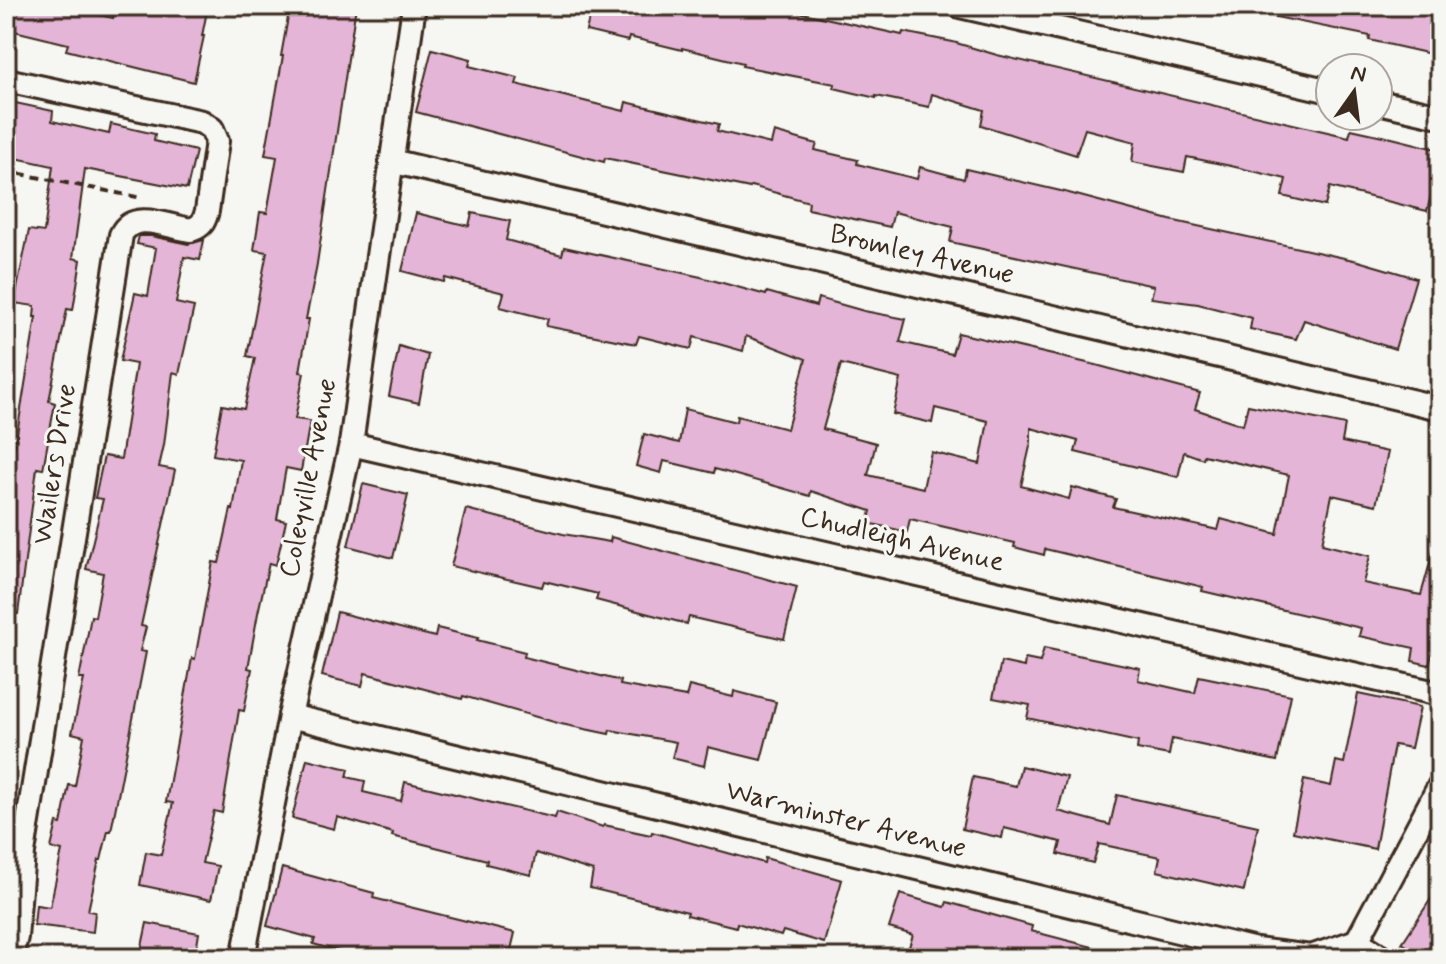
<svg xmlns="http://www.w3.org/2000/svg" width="1446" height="964" viewBox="0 0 1446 964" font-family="Mynerve,sans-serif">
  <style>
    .building { fill: #e4b5d6; stroke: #3b2a1e; stroke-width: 2; fill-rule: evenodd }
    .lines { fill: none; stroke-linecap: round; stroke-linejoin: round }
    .minor-casing { stroke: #3b2a1e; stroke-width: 28 }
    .path { stroke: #3b2a1e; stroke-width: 4; stroke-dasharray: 8 6; stroke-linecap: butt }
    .minor { stroke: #f6f6f2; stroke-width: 22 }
    .labels { text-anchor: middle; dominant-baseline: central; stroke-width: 6; stroke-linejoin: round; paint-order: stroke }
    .street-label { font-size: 28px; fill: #3b2a1e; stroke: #f6f6f2 }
  </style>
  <rect width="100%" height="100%" fill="#f6f6f2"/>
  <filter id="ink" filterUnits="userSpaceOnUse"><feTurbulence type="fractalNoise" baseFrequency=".0125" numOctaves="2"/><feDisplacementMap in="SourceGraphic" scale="16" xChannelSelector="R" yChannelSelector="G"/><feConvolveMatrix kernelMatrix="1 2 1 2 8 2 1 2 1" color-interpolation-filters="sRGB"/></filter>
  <g filter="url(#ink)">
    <g class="building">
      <polygon points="6,6 61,6 113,18 114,6 208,6 202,36 204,36 194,82 66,50 68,44 6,29"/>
      <polygon points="290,6 356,6 316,270 306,319 309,319 300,372 304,373 295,419 310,421 301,471 286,468 277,519 286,521 276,565 269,563 258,613 248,668 252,669 244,711 239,710 222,813 214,811 202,863 218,866 211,900 140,885 146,852 161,855 173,803 166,802 192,658 195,659 213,562 219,563 231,509 233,510 241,460 213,455 222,405 244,409 255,358 247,356 267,252 254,250 260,212 267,213 277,157 265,155 283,56 281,56"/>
      <polygon points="592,6 781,6 795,9 794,11 902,35 903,32 953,42 997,55 1349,137 1351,129 1392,138 1440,150 1440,160 1427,211 1330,187 1325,206 1282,196 1286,179 1231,166 1187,157 1184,172 1132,162 1135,142 1085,129 1076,155 981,125 984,110 932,94 929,107 876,96 876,98 834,88 835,84 742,66 743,63 682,48 682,50 629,37 628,41 586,31"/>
      <polygon points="1256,6 1440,6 1440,56 1369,40 1370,36 1256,13"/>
      <polygon points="432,49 471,59 469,66 518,78 516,84 624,111 626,102 719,124 717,131 771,144 774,132 817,144 815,150 858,160 857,164 917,179 920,167 964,179 966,169 1065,192 1170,220 1358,261 1416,278 1395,349 1304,320 1296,339 1250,329 1252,318 1198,304 1151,298 1154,286 950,242 953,227 894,212 890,227 808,209 809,202 751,186 750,188 605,158 604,162 416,112"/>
      <polygon points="6,101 53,111 52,121 109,134 111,124 155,134 154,141 196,151 187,189 85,169 73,258 81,260 73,310 67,309 49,401 55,403 43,469 37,468 18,614 6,613 6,488 10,463 6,463 6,444 15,446 36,317 34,317 35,306 14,303 29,230 44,232 53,166 6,156"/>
      <path d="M416,213L469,226L472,213L510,221L506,240L562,255L564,247L701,277L766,295L767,292L816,306L818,298L864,311L906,319L900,342L952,354L958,333L1096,365L1200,393L1195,409L1243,425L1248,405L1345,425L1342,442L1388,452L1376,505L1332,495L1322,544L1370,556L1363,583L1421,595L1435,545L1440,546V627L1429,665L1412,661L1414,648L1359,636L1361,628L1202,591L1203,587L1045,549L1044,555L1014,547L1015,543L910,519L907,532L868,523L871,511L811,491L810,496L715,469L714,473L664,461L661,473L636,466L644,434L679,443L685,409L736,422L737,416L787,429L806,359L746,336L743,351L694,337L691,349L639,336L636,344L546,326L548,319L500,307L504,293L445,278L444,282L402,271ZM841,364L901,379L893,414L932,423L935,408L988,421L980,464L931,452L923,488L868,475L876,443L823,429ZM1031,428L1078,441L1075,452L1178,477L1184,452L1203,459L1204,455L1289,475L1277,534L1221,519L1218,530L1113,507L1116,499L1072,487L1069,499L1021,486L1031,442Z"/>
      <polygon points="139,236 151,236 188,244 204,240 200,260 184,257 176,303 194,307 179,374 173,372 164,445 159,467 175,470 141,626 146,627 140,651 146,652 118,796 111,831 108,831 101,860 99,860 88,911 95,912 93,932 34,925 36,905 50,907 62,851 51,848 57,823 61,824 69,785 75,786 84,736 72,733 84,679 79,679 87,638 91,616 95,617 103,573 86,569 103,499 95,498 104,456 121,459 136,364 120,361 135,293 148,296 156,248 137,244"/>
      <polygon points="399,346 428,355 419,403 389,396"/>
      <polygon points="363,484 408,495 393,558 348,546"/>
      <polygon points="466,509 563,534 610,542 611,537 797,587 784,639 689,617 687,624 596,600 598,594 544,581 542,587 451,566"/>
      <polygon points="337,612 435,637 437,628 478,638 477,640 525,652 524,657 621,681 620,685 686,697 689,686 733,697 734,691 776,702 761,760 708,747 704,766 672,758 676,742 610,730 609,734 561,724 463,696 462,699 365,673 362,686 322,676"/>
      <polygon points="1044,648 1140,668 1138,680 1195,693 1199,676 1291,695 1277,761 1172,739 1169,755 1137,749 1138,742 1027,718 1030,705 993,698 1001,662 1024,667 1025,659 1040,662"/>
      <polygon points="1358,694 1420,707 1411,748 1394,745 1375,849 1293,832 1304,780 1331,786 1336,761 1344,763"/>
      <polygon points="307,759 349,769 347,777 365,781 363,792 401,801 405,782 555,818 557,812 603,827 604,825 651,835 652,832 764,863 765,858 842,880 824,943 783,931 781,936 737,923 736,927 687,915 688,912 590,888 593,871 536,853 531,875 486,864 487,860 392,836 393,833 337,817 334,829 292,818"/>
      <polygon points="1021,766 1067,777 1058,811 1110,825 1117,795 1258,826 1244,891 1157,871 1160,857 1099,844 1093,863 1058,854 1061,842 1004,828 1002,838 962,829 973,777 1016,786"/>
      <polygon points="282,868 374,893 373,898 515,933 509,958 381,958 358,953 357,956 313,944 315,939 267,926"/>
      <polygon points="1440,885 1440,958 1426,958 1402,943"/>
      <polygon points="900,894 945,907 947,902 1032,926 1031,931 1112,952 1112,958 925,958 907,953 913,935 889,928"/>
      <polygon points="147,923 199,933 195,958 176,958 141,951"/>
    </g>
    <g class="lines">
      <defs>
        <g id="minor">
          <polyline points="960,6 1330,91"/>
          <path d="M6,80L202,122L212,129L217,141L207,211C204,222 202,226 191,230C169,227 133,209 121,235L23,853L16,937L11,958"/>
          <polyline points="1378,102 1440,116"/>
          <polyline points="391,161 1440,408"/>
          <polyline points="351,444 1440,694"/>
          <polyline points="290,716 1256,950 1311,957 1357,941 1384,958"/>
          <polyline points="1350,954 1440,785"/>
          <polyline points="243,958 290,716 351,444 414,6"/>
        </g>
      </defs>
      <use href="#minor" class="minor-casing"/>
      <polyline class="path" points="6,171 142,198"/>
      <use href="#minor" class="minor"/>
    </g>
  </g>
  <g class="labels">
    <g class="street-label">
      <text transform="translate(922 255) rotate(13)">Bromley Avenue</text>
      <text transform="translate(55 464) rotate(-81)">Wailers Drive</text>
      <text transform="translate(309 478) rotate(-79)">Coleyville Avenue</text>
      <text transform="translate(902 540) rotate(13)">Chudleigh Avenue</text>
      <text transform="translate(846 820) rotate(14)">Warminster Avenue</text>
    </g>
  </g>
  <rect width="1446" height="964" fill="none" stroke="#f6f6f2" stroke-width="32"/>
  <rect x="16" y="16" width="1414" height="932" fill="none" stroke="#3b2a1e" stroke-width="3" filter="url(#ink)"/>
  <g transform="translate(1354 92) rotate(14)"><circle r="38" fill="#f6f6f2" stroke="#aba49d" stroke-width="2"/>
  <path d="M0-6L14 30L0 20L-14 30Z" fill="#3b2a1e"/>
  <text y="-12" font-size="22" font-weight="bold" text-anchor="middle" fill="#3b2a1e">N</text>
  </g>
</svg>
